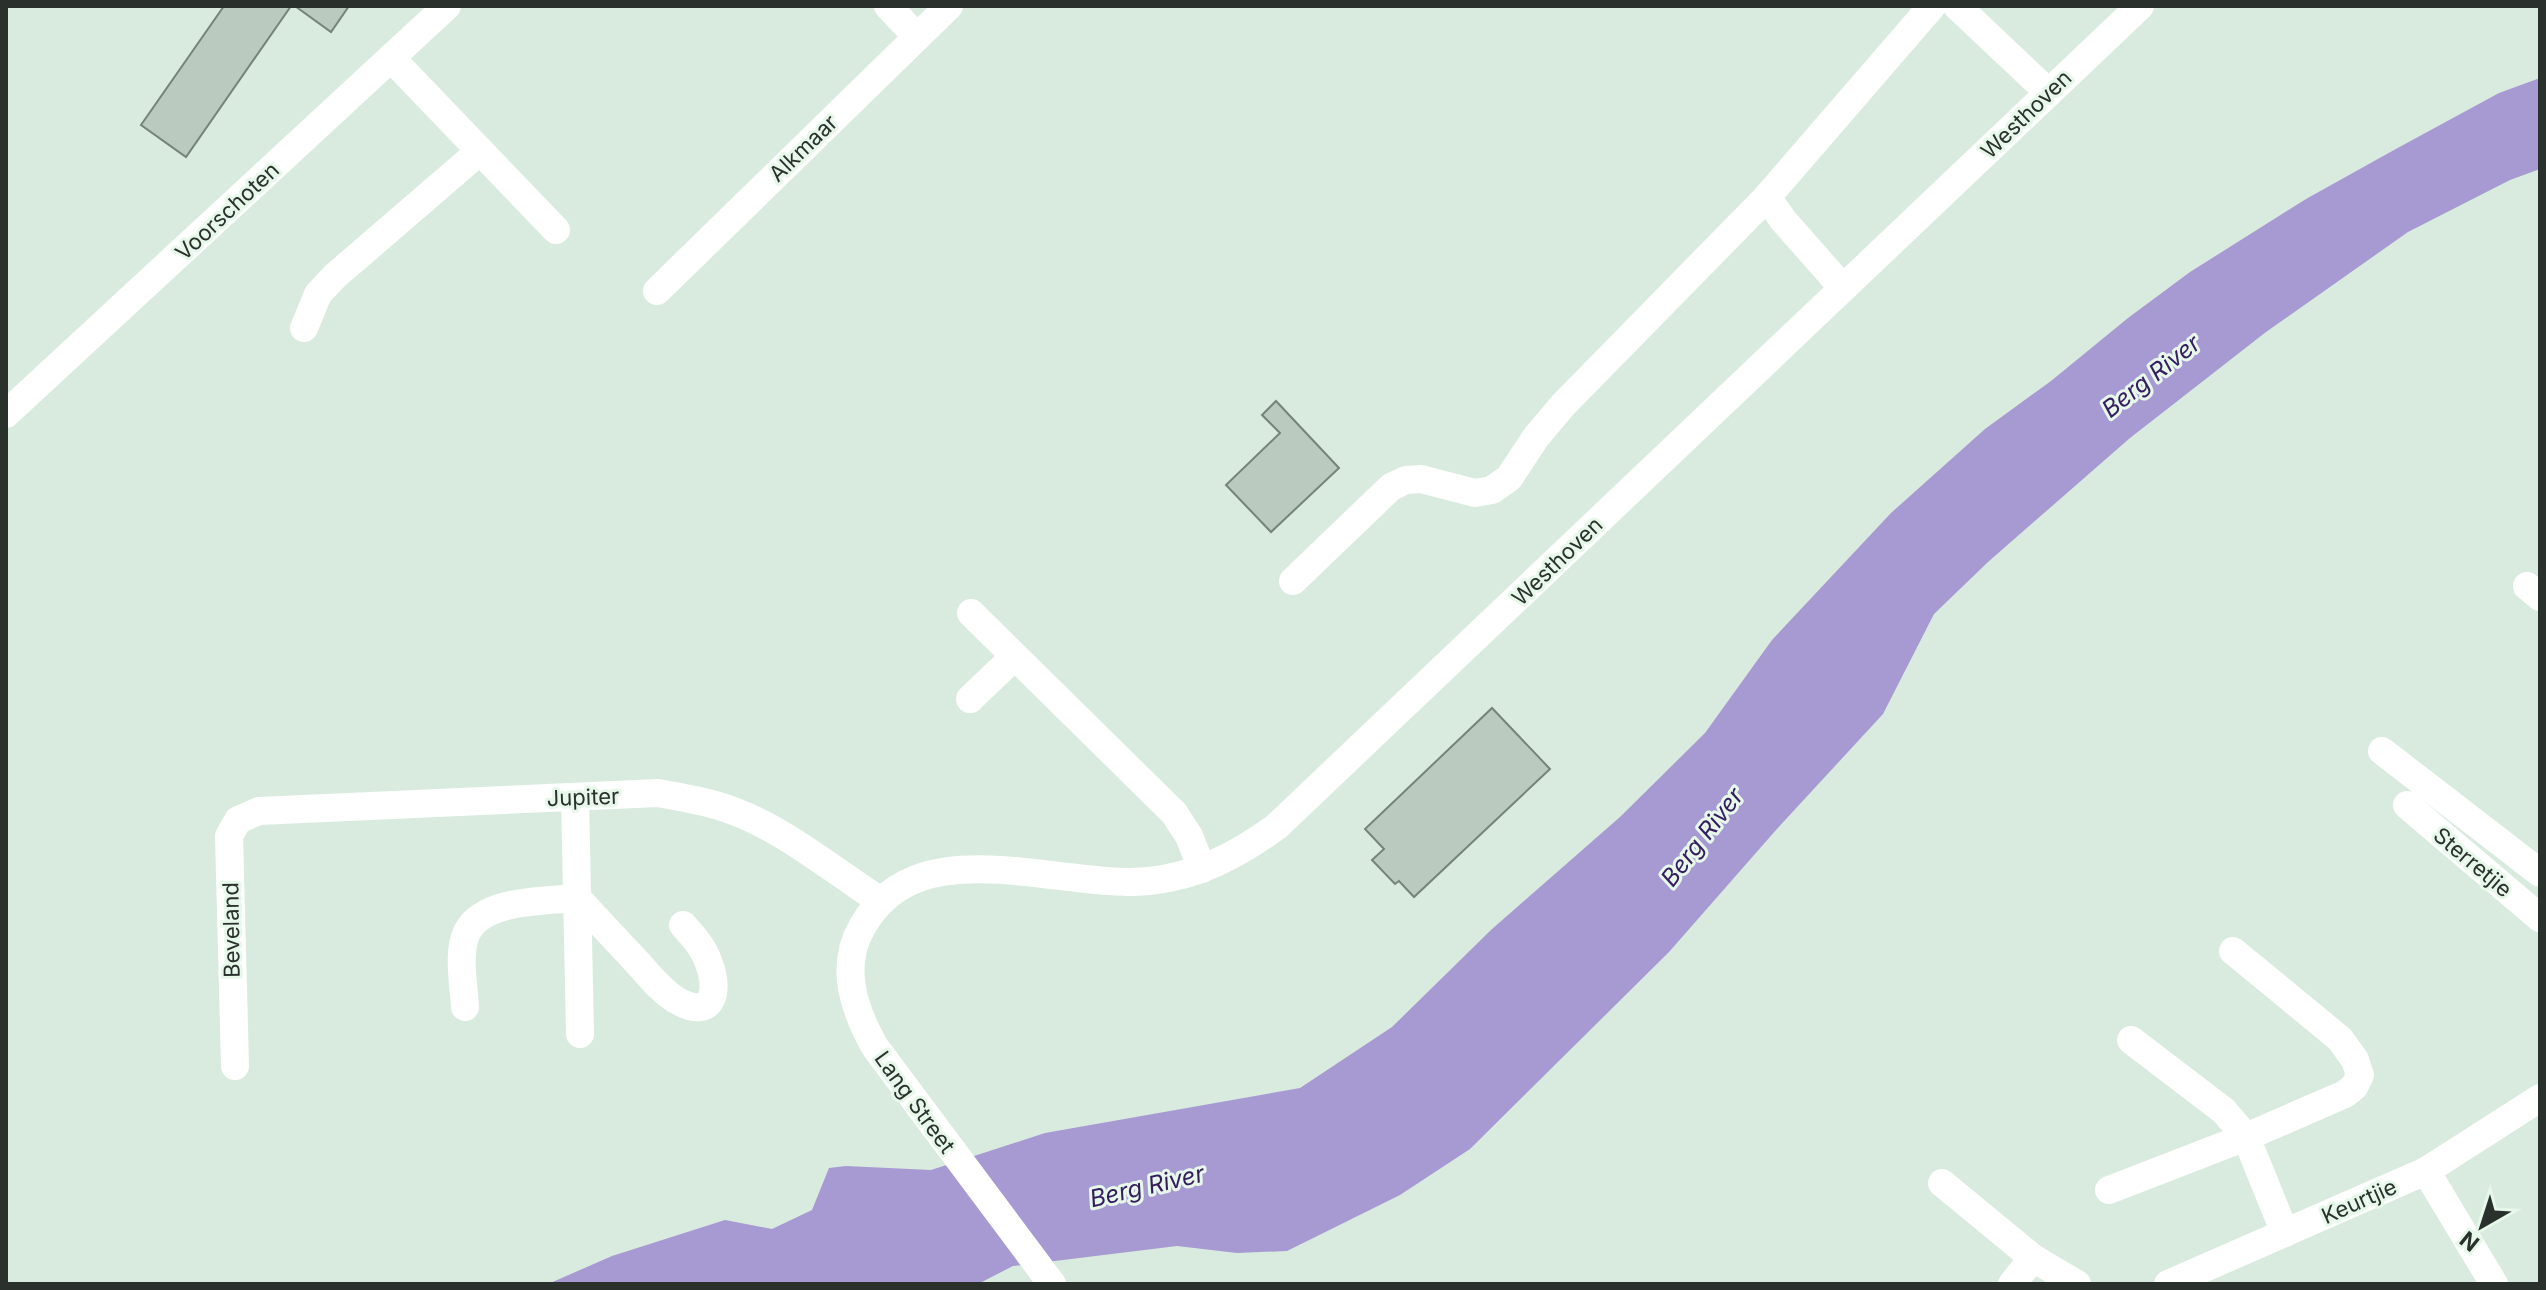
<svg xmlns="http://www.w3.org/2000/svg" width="2546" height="1290" viewBox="0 0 2546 1290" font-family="Inter,sans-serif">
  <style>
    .water { fill: #a799d2 }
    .building { fill: #bacabe; stroke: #748478; stroke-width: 2 }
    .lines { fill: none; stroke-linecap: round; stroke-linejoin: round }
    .minor { stroke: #fff; stroke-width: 28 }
    .labels { text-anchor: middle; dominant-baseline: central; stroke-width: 6; stroke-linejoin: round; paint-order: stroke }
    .street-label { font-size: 22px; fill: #2a312c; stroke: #e7f8eb }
    .water-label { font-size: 24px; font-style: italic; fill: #341c5e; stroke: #e7f8eb }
  </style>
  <rect width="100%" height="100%" fill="#d9ebde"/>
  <polygon class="water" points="2540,78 2540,169 2510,180 2408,232 2266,332 2130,438 1988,562 1934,614 1883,714 1776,830 1669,952 1470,1149 1400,1195 1287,1251 1237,1253 1177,1246 1013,1266 978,1284 548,1284 612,1256 725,1220 772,1229 812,1210 829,1168 846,1166 931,1170 1045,1133 1300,1088 1392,1027 1492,929 1620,817 1705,733 1772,640 1891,513 1985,429 2051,381 2128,318 2190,272 2306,199 2394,150 2499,93"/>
  <g class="building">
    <polygon points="224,6 291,6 186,157 141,125"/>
    <polygon points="295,6 349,6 331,32"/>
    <polygon points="1276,401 1339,468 1271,532 1226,485 1280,433 1262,415"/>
    <polygon points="1492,708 1550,769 1414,897 1399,881 1395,884 1372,860 1384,849 1365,829"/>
  </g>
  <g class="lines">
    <g class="minor">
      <polyline points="888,6 917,37"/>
      <polyline points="1957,6 2049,93"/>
      <polyline points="391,58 556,230"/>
      <polyline points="1767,197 1783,220 1843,288"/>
      <polyline points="657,291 949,6"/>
      <polyline points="304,328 318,294 335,276 480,151"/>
      <polyline points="6,414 447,6"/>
      <polyline points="1293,581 1391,487 1406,480 1421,479 1475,493 1492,490 1509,478 1536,437 1563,405 1767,197 1932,6"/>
      <polyline points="2527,586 2540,597"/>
      <polyline points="971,613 1174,813 1189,836 1202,869"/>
      <polyline points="970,699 1014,657"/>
      <polyline points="2382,751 2540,873"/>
      <polyline points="575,797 580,1034"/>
      <polyline points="2407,805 2540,918"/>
      <path d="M465,1007C464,986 457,952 467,932C484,899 545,901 577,898C597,919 616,940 636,961C648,974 660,990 676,1000C714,1022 720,990 708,961C703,947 693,936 683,925"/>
      <polyline points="2131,1040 2224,1111 2246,1137 2285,1233"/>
      <path d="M235,1066L229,836L238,820L259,811L658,793C685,798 711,802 736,812C784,830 836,872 879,900"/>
      <polyline points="2426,1171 2494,1284"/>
      <polyline points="1942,1183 2033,1258 2077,1284"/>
      <polyline points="2109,1190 2246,1137 2345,1094 2354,1087 2360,1075 2355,1060 2340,1039 2233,951"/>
      <path d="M1052,1284L875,1047C854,1010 839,967 862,927C918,826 1058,890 1149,881C1198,876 1237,855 1276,827L2140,6"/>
      <polyline points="2012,1284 2033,1258"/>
      <polyline points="2168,1284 2426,1171 2540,1098"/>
    </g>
  </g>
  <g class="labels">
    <g class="street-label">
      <text transform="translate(2026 114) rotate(-44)">Westhoven</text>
      <text transform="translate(803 148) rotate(-44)">Alkmaar</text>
      <text transform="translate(227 211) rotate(-43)">Voorschoten</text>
      <text transform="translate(1557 561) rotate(-44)">Westhoven</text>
      <text transform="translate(583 797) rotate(-2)">Jupiter</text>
      <text transform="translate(2473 862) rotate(40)">Sterretjie</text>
      <text transform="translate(231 930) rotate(-91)">Beveland</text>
      <text transform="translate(915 1102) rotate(54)">Lang Street</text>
      <text transform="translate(2359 1201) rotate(-24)">Keurtjie</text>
    </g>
    <g class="water-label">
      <text transform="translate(2151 376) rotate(-38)">Berg River</text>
      <text transform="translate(1702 837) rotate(-52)">Berg River</text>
      <text transform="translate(1147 1186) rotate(-13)">Berg River</text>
    </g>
  </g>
  <rect width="2546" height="1290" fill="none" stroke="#2a312c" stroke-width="16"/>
  <g transform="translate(2482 1226) rotate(219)" stroke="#e7f8eb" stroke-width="6" paint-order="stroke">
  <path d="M0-6L14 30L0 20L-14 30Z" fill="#2a312c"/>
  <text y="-12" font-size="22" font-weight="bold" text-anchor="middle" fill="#2a312c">N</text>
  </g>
</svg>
